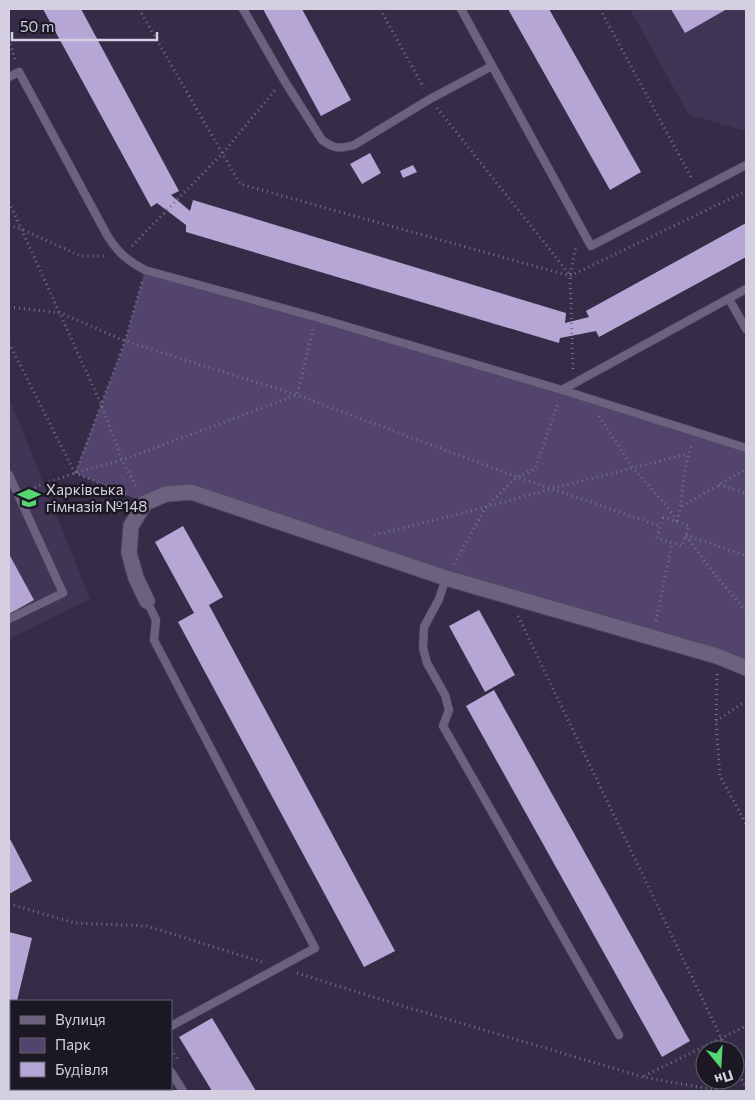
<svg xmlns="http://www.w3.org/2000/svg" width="755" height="1100" viewBox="0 0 755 1100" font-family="Commissioner,sans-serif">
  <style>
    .built { fill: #403555 }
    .green { fill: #52446d }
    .building { fill: #b5a6d6 }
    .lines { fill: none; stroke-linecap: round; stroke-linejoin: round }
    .lane-casing { stroke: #51495f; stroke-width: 9 }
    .street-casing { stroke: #51495f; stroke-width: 17 }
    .path { stroke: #777087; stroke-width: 3; stroke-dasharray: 1 4; stroke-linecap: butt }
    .lane { stroke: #6b627f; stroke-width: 8 }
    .street { stroke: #6b627f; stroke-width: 15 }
    .labels { text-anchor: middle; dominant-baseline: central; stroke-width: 5; stroke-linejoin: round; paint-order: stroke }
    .poi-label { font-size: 15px; fill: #d5d0e1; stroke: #1b1824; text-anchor: start }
  </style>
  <rect width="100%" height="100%" fill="#352d47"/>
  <g class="built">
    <polygon points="630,9 746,9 746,131 689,115"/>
    <polygon points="9,398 90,599 9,639"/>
  </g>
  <polygon class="green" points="145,270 746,448 746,668 191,492 145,503 75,473 125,341"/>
  <g class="building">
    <polygon points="43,9 81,9 179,191 171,195 190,211 193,200 566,313 565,323 589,317 586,311 746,223 746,257 599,337 596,331 560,338 559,343 186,232 186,225 157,203 151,207"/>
    <polygon points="263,9 302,9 351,100 321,116"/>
    <polygon points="508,9 549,9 641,172 610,190"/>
    <polygon points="671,9 727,9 685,33"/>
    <polygon points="370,153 381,173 362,184 350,164"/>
    <polygon points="413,165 417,172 403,178 400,171"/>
    <polygon points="183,526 223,597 209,605 395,951 364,967 178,622 194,613 155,542"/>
    <polygon points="9,554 34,600 9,614"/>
    <polygon points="479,610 515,675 485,692 449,626"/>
    <polygon points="494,690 690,1041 662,1057 466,706"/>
    <polygon points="9,837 32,881 9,894"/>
    <polygon points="9,932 32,938 17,1001 11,1001 11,1026 9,1034"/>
    <polygon points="212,1018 256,1091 212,1091 179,1037"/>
  </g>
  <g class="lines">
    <defs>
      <g id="lane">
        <path d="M243,9L284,80L322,140C334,149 340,149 354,145L430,99L492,66"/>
        <polyline points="461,9 591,246 746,165"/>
        <path d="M9,77L19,72L107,235C117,252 128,261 145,270L315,317L562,390L746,448"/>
        <polyline points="729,299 746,329"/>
        <polyline points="562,390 746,289"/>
        <polyline points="9,475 63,593 9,619"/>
        <polyline points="446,578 439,599 424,627 423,648 427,663 445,695 449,710 443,726 619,1035"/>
        <polyline points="147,601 156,620 154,640 315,948 171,1026"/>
        <polyline points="171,1072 183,1091"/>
      </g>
      <polyline id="street" points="147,601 136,578 129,553 131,526 145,503 166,494 191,492 446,578 717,656 746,668"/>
    </defs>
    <use href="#lane" class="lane-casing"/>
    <use href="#street" class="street-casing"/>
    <g class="path">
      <polyline points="139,9 240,184 570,276 746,191"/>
      <polyline points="380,9 424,88"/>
      <polyline points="600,9 691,177"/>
      <polyline points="9,39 15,60"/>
      <polyline points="437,108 570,275"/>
      <polyline points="9,202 101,404 122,460 137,488"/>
      <polyline points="9,225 21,229 81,256 107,256"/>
      <polyline points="132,246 222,154 276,89"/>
      <polyline points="9,307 61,313 125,341 297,395 517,477 660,526"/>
      <polyline points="9,343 75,473 129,496"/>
      <polyline points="573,369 570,276 576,246"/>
      <polyline points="599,416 632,467 666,505 677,521"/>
      <polyline points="76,472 125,341 142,282"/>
      <polyline points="719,485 746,493"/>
      <polyline points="30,489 75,473 122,460 297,395 313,329"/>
      <polyline points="682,506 746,469"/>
      <polygon points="663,517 689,526 682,546 657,538"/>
      <path d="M677,521C684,497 682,468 692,445"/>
      <polyline points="374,535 486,507 550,489 688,454"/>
      <polyline points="686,535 746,556"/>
      <polyline points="686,536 716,576 746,611"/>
      <polyline points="454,564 486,507 517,477 535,469 558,403"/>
      <polyline points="518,616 727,1050"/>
      <polyline points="656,621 672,543"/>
      <polyline points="717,674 716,721 720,776 746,824"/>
      <polyline points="716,721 746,701"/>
      <polyline points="9,904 75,923 147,926 262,962"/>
      <polyline points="297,973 386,1001 643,1077 721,1091"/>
      <polyline points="171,1049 178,1060"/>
      <polyline points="735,1066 746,1088"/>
      <polyline points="644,1076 746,1026"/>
    </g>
    <use href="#lane" class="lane"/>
    <use href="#street" class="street"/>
  </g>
  <defs>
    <symbol id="school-bare" viewBox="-9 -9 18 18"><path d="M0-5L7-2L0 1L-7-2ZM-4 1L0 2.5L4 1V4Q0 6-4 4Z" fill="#54d672" stroke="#1b1824" stroke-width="2.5" paint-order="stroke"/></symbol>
  </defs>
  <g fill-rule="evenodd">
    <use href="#school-bare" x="13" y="482" width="32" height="32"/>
  </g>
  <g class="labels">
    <g class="poi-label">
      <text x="46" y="489">Харківська<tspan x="46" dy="17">гімназія №148</tspan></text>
    </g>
  </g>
  <rect width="755" height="1100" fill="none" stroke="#d5d0e1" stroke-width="20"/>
  <rect x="10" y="1000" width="162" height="90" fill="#1b1824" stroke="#656270"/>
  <rect x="20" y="1016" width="25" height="8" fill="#6b627f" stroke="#656270"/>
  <text x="55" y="1025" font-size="15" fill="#d5d0e1">Вулиця</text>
  <rect x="20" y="1038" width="25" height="15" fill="#52446d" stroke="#656270"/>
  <text x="55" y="1050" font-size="15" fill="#d5d0e1">Парк</text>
  <rect x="20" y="1062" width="25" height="15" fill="#b5a6d6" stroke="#656270"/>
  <text x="55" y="1075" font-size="15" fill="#d5d0e1">Будівля</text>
  <g transform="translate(720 1065) rotate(162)"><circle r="24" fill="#1b1824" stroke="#656270"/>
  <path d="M0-4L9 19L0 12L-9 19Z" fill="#54d672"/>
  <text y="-8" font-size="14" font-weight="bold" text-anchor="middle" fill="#d5d0e1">Пн</text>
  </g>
  <path d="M12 32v8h145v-8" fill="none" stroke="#d5d0e1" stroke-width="2.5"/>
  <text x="20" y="32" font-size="15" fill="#d5d0e1" stroke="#1b1824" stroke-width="4" paint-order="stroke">50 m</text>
</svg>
